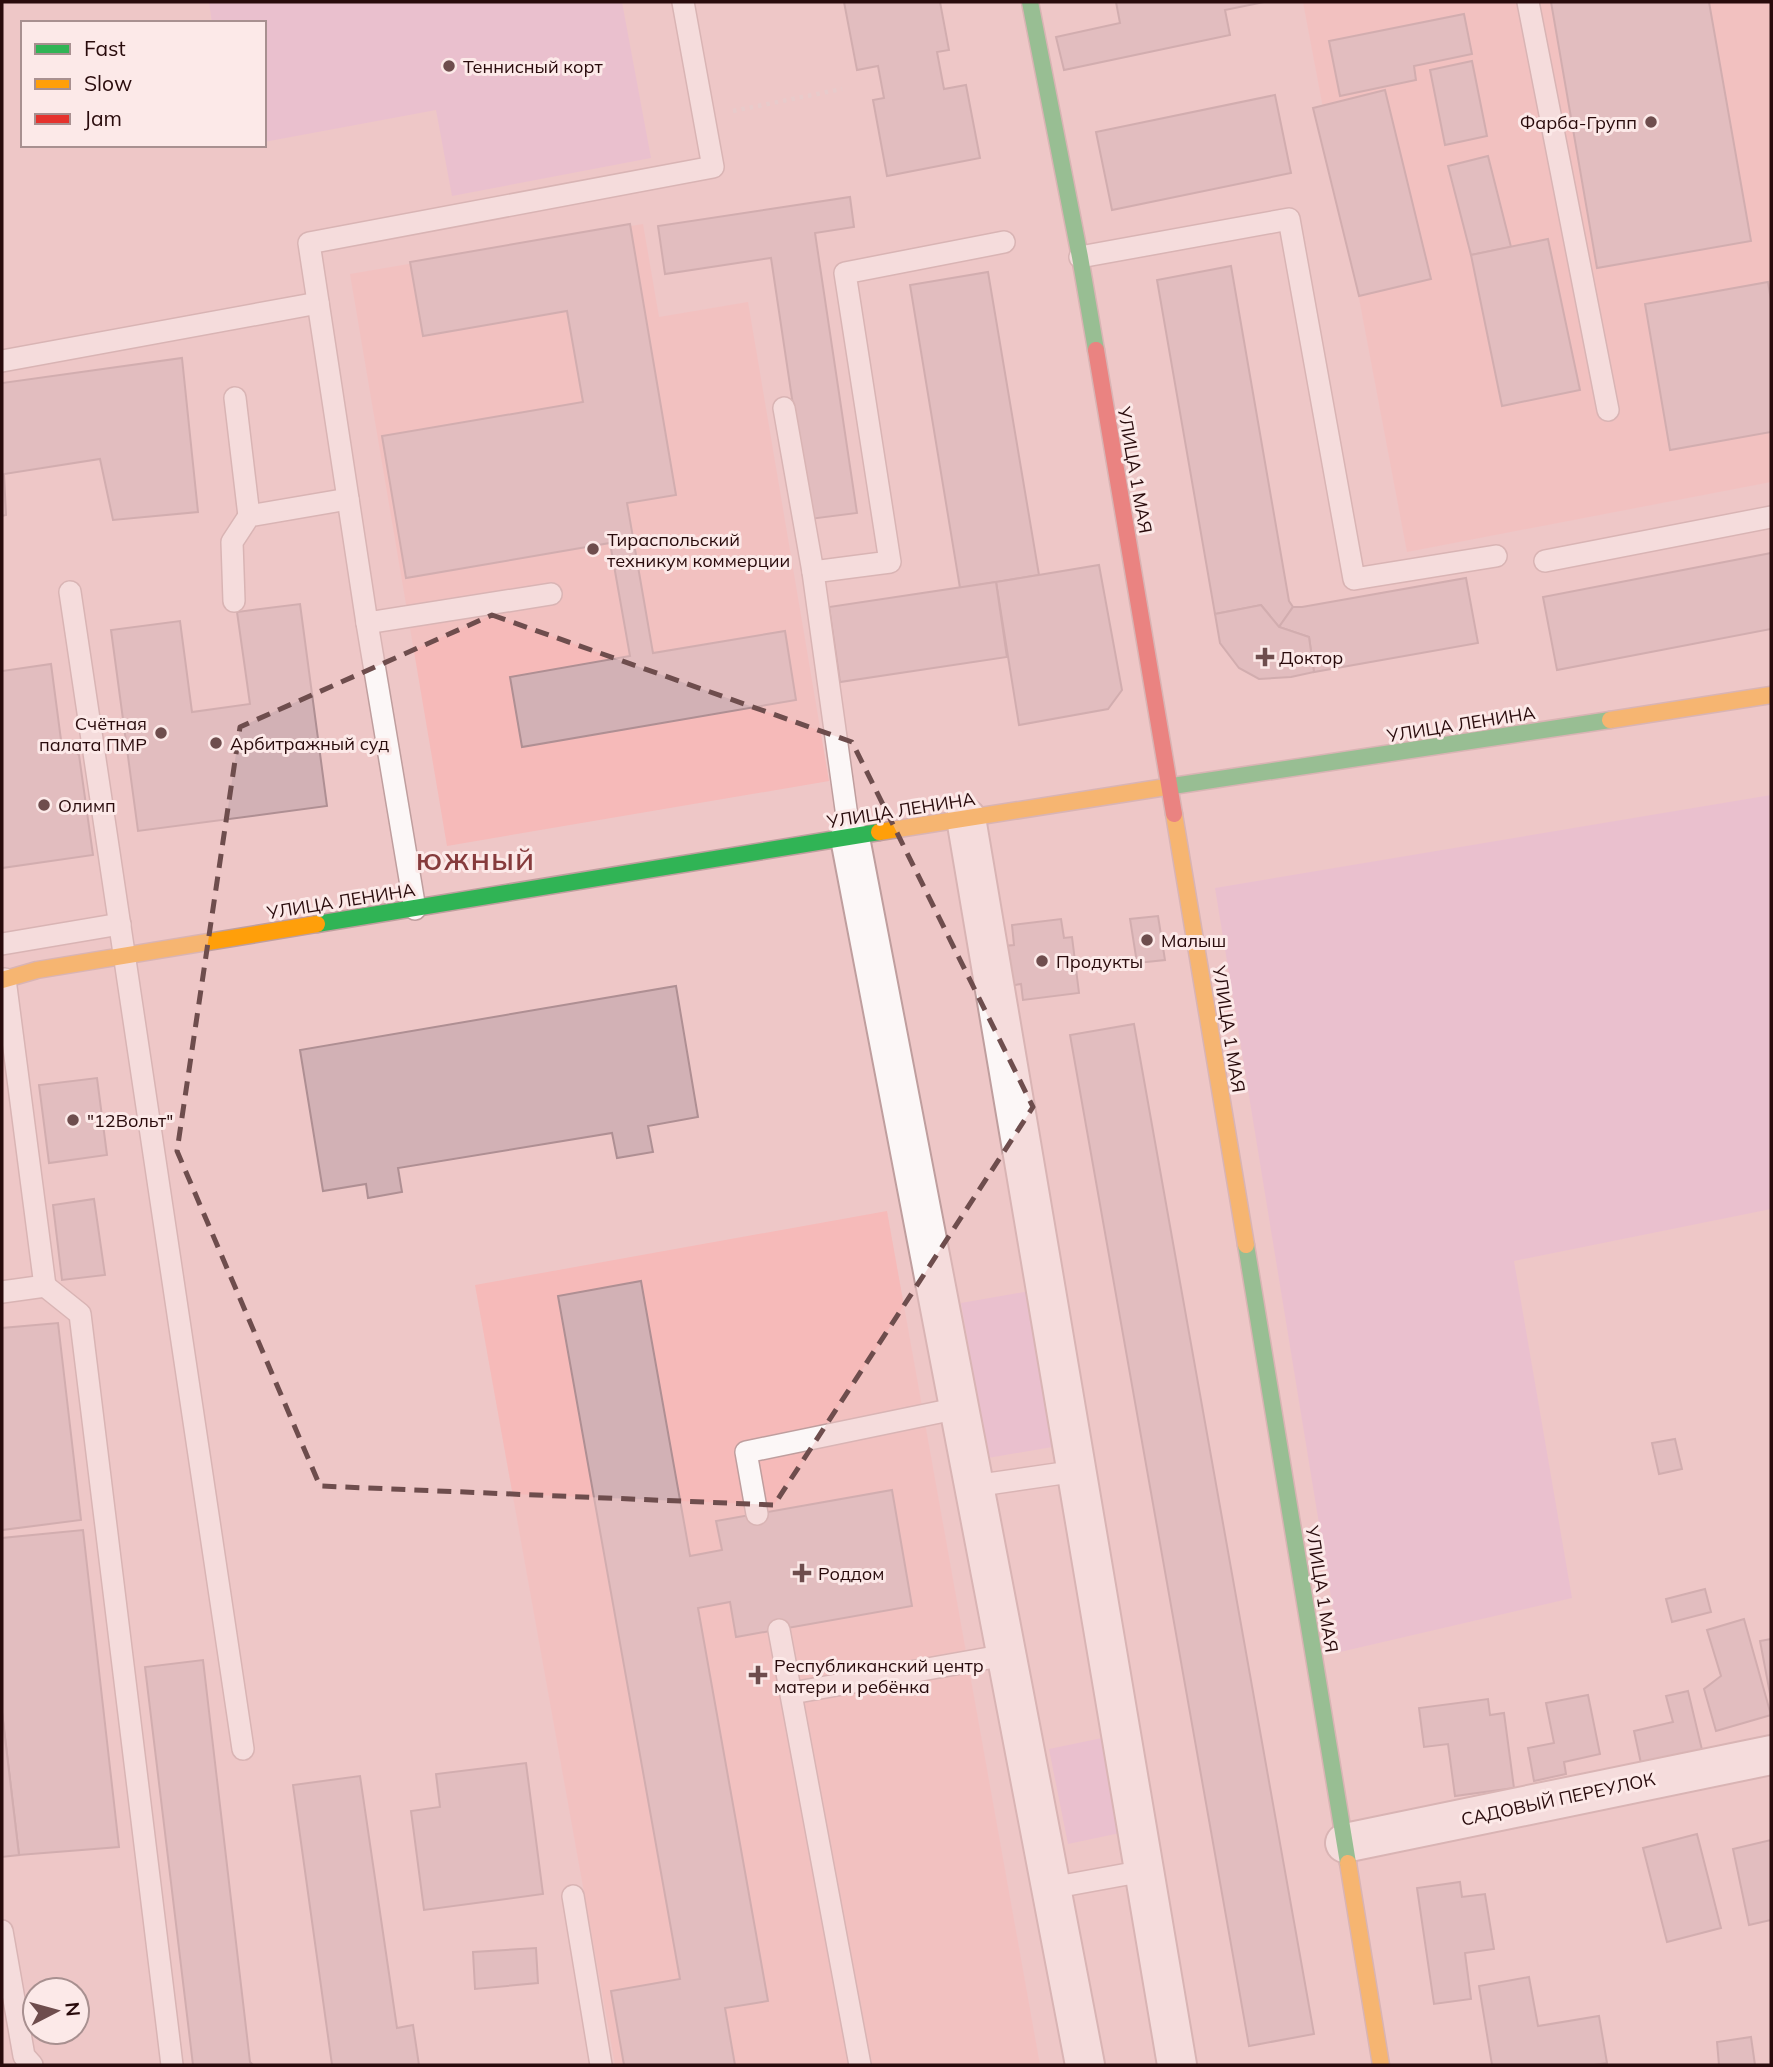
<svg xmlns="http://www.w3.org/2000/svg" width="1773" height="2067" viewBox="0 0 1773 2067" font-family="Mulish,sans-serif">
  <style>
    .built { fill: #f6bab9 }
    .green { fill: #e5b8d8 }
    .building { fill: #d2b1b5; stroke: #af8f93; stroke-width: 2 }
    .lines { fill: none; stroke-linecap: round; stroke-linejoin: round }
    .lane-casing { stroke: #bf9e9e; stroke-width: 24 }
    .street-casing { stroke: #bf9e9e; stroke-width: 42 }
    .fast-casing { stroke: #bf9e9e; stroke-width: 19 }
    .slow-casing { stroke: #bf9e9e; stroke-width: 19 }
    .jam-casing { stroke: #bf9e9e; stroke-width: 19 }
    .path { stroke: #dfd1d1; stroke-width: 4.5; stroke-dasharray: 3.5 5; stroke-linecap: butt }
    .lane { stroke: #fcf7f7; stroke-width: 21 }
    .street { stroke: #fcf7f7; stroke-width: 38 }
    .fast { stroke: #30b455; stroke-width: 16 }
    .slow { stroke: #ff9f0a; stroke-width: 16 }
    .jam { stroke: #e5322d; stroke-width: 16 }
    .marked { fill: none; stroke: #6e4d4d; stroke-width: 5; stroke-dasharray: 14 9; stroke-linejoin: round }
    .poi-dot { fill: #6e4d4d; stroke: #fce9e8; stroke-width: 2.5 }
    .labels { text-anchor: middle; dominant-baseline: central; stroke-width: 6; stroke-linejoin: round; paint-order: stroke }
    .poi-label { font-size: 18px; fill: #290b0c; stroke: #fce9e8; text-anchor: start }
    .street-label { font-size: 18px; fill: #290b0c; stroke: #fce9e8 }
    .district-label { font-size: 24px; font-weight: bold; letter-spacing: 2px; fill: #863b3c; stroke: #fce9e8 }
  </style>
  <rect width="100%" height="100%" fill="#eec7c7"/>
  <g class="built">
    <polygon points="1303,2 1771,2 1771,482 1407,552"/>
    <polygon points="643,224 659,317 748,302 829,781 447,846 350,274"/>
    <polygon points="887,1211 1040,2065 615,2065 475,1285"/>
  </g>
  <g class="green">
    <polygon points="209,2 622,2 651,158 452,196 436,110 264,142 264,23 212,23"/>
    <polygon points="1771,795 1771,1209 1514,1261 1572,1598 1340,1652 1215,888"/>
    <polygon points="1030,1291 1058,1446 988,1458 961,1303"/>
    <polygon points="1102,1738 1120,1833 1068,1844 1049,1749"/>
  </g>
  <g class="building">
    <polygon points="844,2 940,2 949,50 937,52 944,89 966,85 980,158 887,176 873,100 884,98 878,66 857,70"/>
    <polygon points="1116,2 1264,2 1225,10 1230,35 1064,70 1056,37 1120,23"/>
    <polygon points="1551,2 1709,2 1751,241 1597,268"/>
    <polygon points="1464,14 1472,54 1414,66 1416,80 1340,96 1329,41"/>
    <polygon points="1472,61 1487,136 1445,145 1430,70"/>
    <polygon points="1385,90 1431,279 1359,296 1313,108"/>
    <polygon points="1275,95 1291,173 1112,210 1096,132"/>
    <polygon points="1488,156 1511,247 1471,255 1448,166"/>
    <polygon points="850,197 854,227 815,233 857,513 810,519 771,258 665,274 658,226"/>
    <polygon points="630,224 676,495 627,503 653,653 785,631 796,700 522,747 510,677 630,656 610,543 406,578 382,436 583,402 567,311 423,336 410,262"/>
    <polygon points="1548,239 1580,390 1502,406 1471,255"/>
    <polygon points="1231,266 1289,601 1293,607 1279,627 1261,605 1215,614 1157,280"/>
    <polygon points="988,272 1039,575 960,588 910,285"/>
    <polygon points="1768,282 1771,300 1771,432 1670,450 1645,304"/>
    <polygon points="182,358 198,512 113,520 100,459 4,474 6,515 2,516 2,383"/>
    <polygon points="1771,553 1771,629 1557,670 1543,597"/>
    <polygon points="1099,565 1122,690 1108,709 1019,725 996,582"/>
    <polygon points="1466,578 1478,643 1314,672 1309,637 1279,627 1293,607 1302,607"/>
    <polygon points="996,582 1007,657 840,682 829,607"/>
    <polygon points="300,604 327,806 138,831 111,630 180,621 192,712 250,704 237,612"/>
    <polygon points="1261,605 1279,627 1309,637 1314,672 1291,677 1259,679 1239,668 1220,643 1215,614"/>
    <polygon points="51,664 61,740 79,755 93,855 2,868 2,671"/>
    <polygon points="1158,916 1165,960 1137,963 1130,919"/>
    <polygon points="1061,919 1064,938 1072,937 1079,993 1023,1000 1021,984 1009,986 1004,946 1014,945 1012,925"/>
    <polygon points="676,986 698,1117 648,1126 653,1152 617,1158 612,1133 398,1168 402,1192 368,1198 366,1184 323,1191 300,1050"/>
    <polygon points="1134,1024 1314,2034 1249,2046 1070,1035"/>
    <polygon points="97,1078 107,1155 49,1163 39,1085"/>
    <polygon points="94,1199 105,1275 62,1280 53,1205"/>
    <polygon points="641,1281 690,1556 722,1550 716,1521 892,1490 912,1606 736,1637 730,1602 698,1608 768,2001 725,2008 735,2065 624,2065 611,1991 680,1979 558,1296"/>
    <polygon points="58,1323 81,1520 2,1530 2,1328"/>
    <polygon points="1675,1439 1682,1469 1659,1474 1652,1443"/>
    <polygon points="83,1530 119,1847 19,1855 2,1712 2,1538"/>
    <polygon points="1705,1589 1711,1612 1672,1622 1666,1599"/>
    <polygon points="1744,1619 1771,1715 1716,1731 1704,1689 1721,1676 1707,1630"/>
    <polygon points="1771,1639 1771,1699 1760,1641"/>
    <polygon points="203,1660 250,2062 253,2065 193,2065 145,1667"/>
    <polygon points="1688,1691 1703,1754 1642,1768 1634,1731 1673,1722 1666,1696"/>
    <polygon points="1588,1695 1600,1754 1564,1762 1566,1774 1534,1781 1528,1748 1554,1743 1546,1703"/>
    <polygon points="1488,1699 1490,1715 1504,1713 1514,1788 1455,1796 1448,1744 1424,1747 1419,1708"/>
    <polygon points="2,1712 19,1855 2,1857"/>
    <polygon points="526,1763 543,1894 424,1910 411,1811 440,1807 436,1774"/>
    <polygon points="360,1776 397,2028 413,2025 419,2065 332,2065 293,1785"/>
    <polygon points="1697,1834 1721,1928 1667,1942 1643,1848"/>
    <polygon points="1771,1840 1771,1920 1749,1925 1733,1849"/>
    <polygon points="1460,1882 1462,1897 1485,1894 1494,1949 1465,1953 1471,1999 1434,2004 1417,1888"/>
    <polygon points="536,1948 538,1983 475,1989 473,1952"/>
    <polygon points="1529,1977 1538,2026 1599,2016 1607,2063 1594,2065 1492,2065 1479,1986"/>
    <polygon points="1751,2037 1755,2065 1719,2065 1717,2042"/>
  </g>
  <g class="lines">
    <defs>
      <g id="lane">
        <polyline points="1528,2 1608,410"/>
        <polyline points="1080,257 1289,219 1354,579 1496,556"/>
        <polyline points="2,361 318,303"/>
        <polyline points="235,398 249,516"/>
        <polyline points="784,408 813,572"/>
        <polyline points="1545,561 1771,517"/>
        <polyline points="70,592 243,1749"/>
        <polyline points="234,601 232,542 249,516 348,499"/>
        <polyline points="367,623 551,594"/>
        <polyline points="850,838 813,572 890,562 845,273 1004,242"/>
        <polyline points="415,909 367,623 309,243 713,167 683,2"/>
        <polyline points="2,944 120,924"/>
        <polyline points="45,1286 80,1314 172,2065"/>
        <polyline points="2,1292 45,1286 5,979"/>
        <polyline points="974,1486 1077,1471"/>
        <polyline points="757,1514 746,1452 959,1408"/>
        <polyline points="779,1630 860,2065"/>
        <polyline points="792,1693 1006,1655"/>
        <polyline points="1051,1888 1144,1871"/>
        <polyline points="573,1896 601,2065"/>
        <polyline points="2,1931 24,2056 32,2065"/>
      </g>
      <g id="street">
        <polyline points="966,818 1177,2065"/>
        <polyline points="850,838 1085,2065"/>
        <polyline points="1345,1843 1771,1755"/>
      </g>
      <g id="fast">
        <polyline points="1030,2 1080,257 1096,350"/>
        <polyline points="1166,787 1610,720"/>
        <polyline points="317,924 879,832"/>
        <polyline points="1246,1245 1348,1863"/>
      </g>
      <g id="slow">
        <polyline points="1610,720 1771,695"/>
        <polyline points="1174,814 1246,1245"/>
        <polyline points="879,832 1166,787"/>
        <polyline points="2,980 37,970 317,924"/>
        <polyline points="1348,1863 1381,2065"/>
      </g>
      <polyline id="jam" points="1096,350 1174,814"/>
    </defs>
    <use href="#lane" class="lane-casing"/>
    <use href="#street" class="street-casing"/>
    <use href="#fast" class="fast-casing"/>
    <use href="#slow" class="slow-casing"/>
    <use href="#jam" class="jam-casing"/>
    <polyline class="path" points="733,111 842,89"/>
    <use href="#lane" class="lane"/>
    <use href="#street" class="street"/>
    <use href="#fast" class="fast"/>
    <use href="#slow" class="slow"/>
    <use href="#jam" class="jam"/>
  </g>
  <path d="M0 0H1773V2067H0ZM492,615L852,742L1033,1107L774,1505L320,1486L177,1151L240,727Z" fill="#eec7c7" fill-opacity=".55" fill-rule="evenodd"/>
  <path class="marked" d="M492,615L852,742L1033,1107L774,1505L320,1486L177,1151L240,727Z"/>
  <g class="poi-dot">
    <circle cx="449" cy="66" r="7"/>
    <circle cx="1651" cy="122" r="7"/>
    <circle cx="593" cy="549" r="7"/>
    <path d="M1261.5 646.5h7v7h7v7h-7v7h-7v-7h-7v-7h7z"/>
    <circle cx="161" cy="733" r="7"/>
    <circle cx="216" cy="743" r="7"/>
    <circle cx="44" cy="805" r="7"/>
    <circle cx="1147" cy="940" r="7"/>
    <circle cx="1042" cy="961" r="7"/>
    <circle cx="73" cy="1120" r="7"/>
    <path d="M798.5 1562.5h7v7h7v7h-7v7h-7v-7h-7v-7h7z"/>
    <path d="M754.5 1664.5h7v7h7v7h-7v7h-7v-7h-7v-7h7z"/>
  </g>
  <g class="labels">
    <g class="poi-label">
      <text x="463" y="66">Теннисный корт</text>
      <text x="1637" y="122" text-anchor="end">Фарба-Групп</text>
      <text x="607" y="539">Тираспольский<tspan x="607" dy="21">техникум коммерции</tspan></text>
      <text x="1279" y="657">Доктор</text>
      <text x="147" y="723" text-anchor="end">Счётная<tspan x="147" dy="21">палата ПМР</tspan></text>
      <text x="230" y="743">Арбитражный суд</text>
      <text x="58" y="805">Олимп</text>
      <text x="1161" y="940">Малыш</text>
      <text x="1056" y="961">Продукты</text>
      <text x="87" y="1120">"12Вольт"</text>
      <text x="818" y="1573">Роддом</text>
      <text x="774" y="1665">Республиканский центр<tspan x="774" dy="21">матери и ребёнка</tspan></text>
    </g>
    <g class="street-label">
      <text transform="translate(1135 470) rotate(80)">УЛИЦА 1 МАЯ</text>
      <text transform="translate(1461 724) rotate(-9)">УЛИЦА ЛЕНИНА</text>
      <text transform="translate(901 810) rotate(-9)">УЛИЦА ЛЕНИНА</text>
      <text transform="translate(341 901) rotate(-9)">УЛИЦА ЛЕНИНА</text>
      <text transform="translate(1229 1029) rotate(81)">УЛИЦА 1 МАЯ</text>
      <text transform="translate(1322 1589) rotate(81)">УЛИЦА 1 МАЯ</text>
      <text transform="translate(1558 1799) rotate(-12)">САДОВЫЙ ПЕРЕУЛОК</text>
    </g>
    <g class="district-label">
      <text x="476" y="861">ЮЖНЫЙ</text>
    </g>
  </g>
  <rect width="1773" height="2067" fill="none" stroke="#290b0c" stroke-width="7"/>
  <rect x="21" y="21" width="245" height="126" fill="#fce9e8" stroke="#a89090" stroke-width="2"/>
  <rect x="35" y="44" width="35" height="10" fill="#30b455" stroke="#a89090" stroke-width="2"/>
  <text x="84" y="56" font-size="21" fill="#290b0c">Fast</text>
  <rect x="35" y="79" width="35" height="10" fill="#ff9f0a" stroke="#a89090" stroke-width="2"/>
  <text x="84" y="91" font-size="21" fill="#290b0c">Slow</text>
  <rect x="35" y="114" width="35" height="10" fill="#e5322d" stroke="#a89090" stroke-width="2"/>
  <text x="84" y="126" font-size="21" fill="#290b0c">Jam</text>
  <g transform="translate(56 2011) rotate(84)"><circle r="33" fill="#fce9e8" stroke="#a89090" stroke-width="2"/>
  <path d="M0-5L12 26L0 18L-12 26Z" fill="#6e4d4d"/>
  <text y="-10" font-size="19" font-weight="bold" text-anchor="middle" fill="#290b0c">N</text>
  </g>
</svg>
